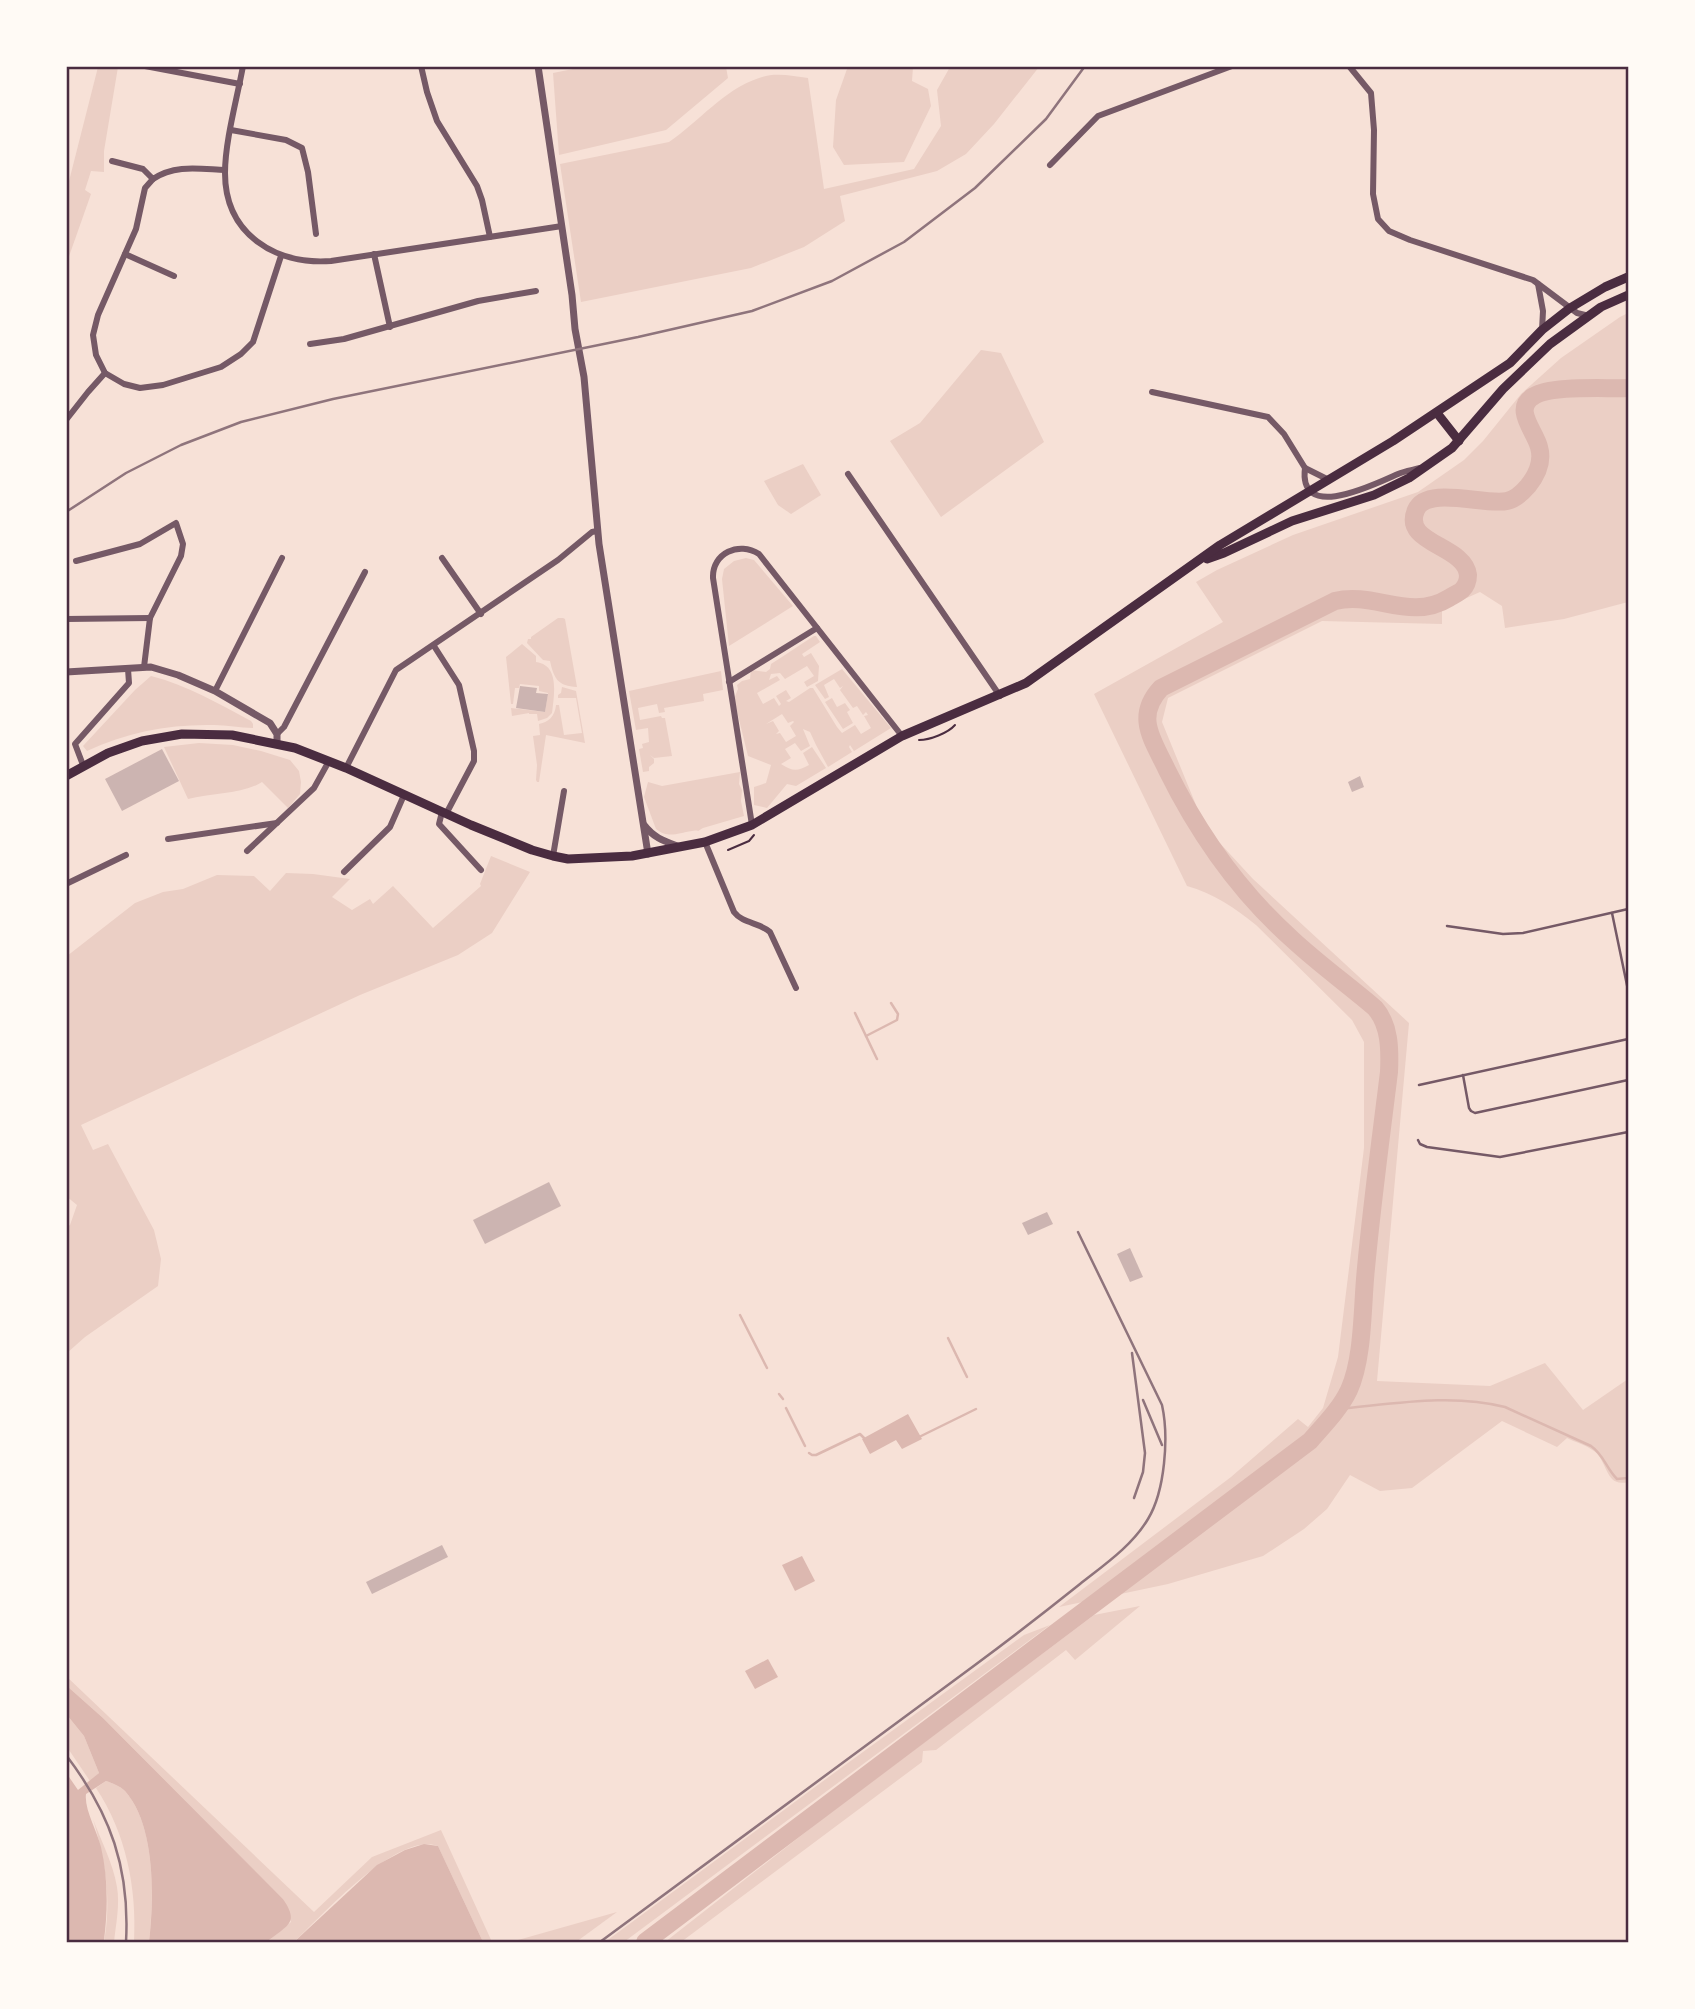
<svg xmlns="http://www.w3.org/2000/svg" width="1695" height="2009" viewBox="0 0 1695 2009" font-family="Montserrat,sans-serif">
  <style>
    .green { fill: #ebcfc5; fill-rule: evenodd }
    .water { fill: #dcb8b0 }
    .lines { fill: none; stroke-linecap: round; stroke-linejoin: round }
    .stream { stroke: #dcb8b0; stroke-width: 2.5 }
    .river { stroke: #dcb8b0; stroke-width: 18 }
    .building { fill: #ccb4b1 }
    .path { stroke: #4a2c40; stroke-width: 2 }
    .service { stroke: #755966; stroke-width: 2.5 }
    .minor { stroke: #755966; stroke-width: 6 }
    .tertiary { stroke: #755966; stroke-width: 7 }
    .primary { stroke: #4a2c40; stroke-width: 9 }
    .rail { stroke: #8f747c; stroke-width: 2.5 }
    .neatline { fill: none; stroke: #4a2c40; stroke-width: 2.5 }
  </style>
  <rect width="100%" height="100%" fill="#f7e1d7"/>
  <g class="green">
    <polygon points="588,66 726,67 728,78 666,130 559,155 553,73"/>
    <polygon points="98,67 118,67 104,151 104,172 91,171 85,190 91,194 67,262 67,189"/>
    <polygon points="841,67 913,67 912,81 928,89 931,106 904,162 844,165 833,147 836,100 847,69"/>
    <path d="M950,67H1039L994,124L966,154L937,171L840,196L845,221L804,247L751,268L581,302L560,164L669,142C700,121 723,90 759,78C774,72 793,76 808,78L824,189L914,169L941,126L937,90Z"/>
    <path d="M1628,313V602L1564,619L1505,628L1502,606L1480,592L1442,609V624L1322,621L1168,698L1162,722L1205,827L1253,879L1409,1023L1377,1381L1490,1386L1545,1363L1583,1410L1628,1379V1482C1605,1488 1608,1461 1594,1451C1586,1445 1575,1442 1567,1438L1557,1447L1502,1421L1412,1488L1380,1491L1350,1475L1327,1509L1304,1529L1263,1556L1168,1584L1059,1607L1231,1477L1298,1419L1308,1427L1323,1408L1338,1357L1364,1148V1042L1352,1020L1256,925C1235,908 1213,893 1187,886L1094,694L1223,622L1196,582L1217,570L1293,535L1418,492L1464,460L1483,441L1521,394L1561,358L1620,317Z"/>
    <polygon points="981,350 1001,353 1044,442 941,517 890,441 920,423"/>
    <polygon points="803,464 821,495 791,514 778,505 764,481"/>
    <polygon points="746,558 754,560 793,606 729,646 722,579 724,569 734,561"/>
    <path d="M558,618H563L565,619L577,687C558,686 554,679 550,661L543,660L527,643L528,639H531V637Z"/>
    <path d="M814,636H816L820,642L802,654L804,657L811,653L819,666L818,681L807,687L804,682L814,676L807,666L785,679L780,673L771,674L769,680L777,676L780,680L757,693L763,704L774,698L779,706L781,704L776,696L786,690L791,698L786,701L789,702L810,688H813L837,727L842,733L855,725L861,734L871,728L864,716L868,715L866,712L863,715L857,706L853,708L840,690L843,686L840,688L834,679L824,685L829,697L825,699L815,685L842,669L891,728L854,751L850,745L849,747L852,752L828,767L816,745L810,732L803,729L810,746L801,751L795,743L785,749L791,758L781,764C792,771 797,772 809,765L803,753L812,747L826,768L796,786L787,784L767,808L754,805V787L766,783L771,765L748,756L734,699L738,689L737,685L742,681L750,679L751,670L766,672L770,669L771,664C786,655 799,645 814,636ZM782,714L788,723L793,721L794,722L790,726L796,736L786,742L780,733L776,734L779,731L773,721L766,724Z"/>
    <path d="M522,644L536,656V662C560,665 554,695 552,713L547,718L538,721L537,714H529V713L512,716L511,708L545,712L548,693L539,691V686L520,684L519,688H515L513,704H511L506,657Z"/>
    <polygon points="721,671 723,690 703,694 704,701 664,708 665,712 659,713 657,704 638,708 640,720 661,716 662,718 665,718 672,756 654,758 650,755 654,759 654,763 649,767 649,771 643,772 639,749 643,748 642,744 649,742 648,728 636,730 629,691"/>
    <path d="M151,676C187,685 219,704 251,721L253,724V728C240,728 227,725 214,725C170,724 127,732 87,751L83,746L135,690Z"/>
    <path d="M562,687L576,691L585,743L546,735L539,782H537L536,780L537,765L533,736L540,735L539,724C549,722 555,716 556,705H559L564,735L582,733L576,698H558V695L561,693Z"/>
    <polygon points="832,698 837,707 845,703 850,710 847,712 853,723 843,729 825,702"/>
    <path d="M199,743L233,745L261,751L290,760L299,771L301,782L300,794L288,808L262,782C244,794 211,793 188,799L164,747Z"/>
    <path d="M740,772L739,784L742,790L741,801L744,816L703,828C693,834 703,829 692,831C677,833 669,839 656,829L644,797L648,782L662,786Z"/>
    <polygon points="491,856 530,872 492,933 458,955 360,995 81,1125 93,1150 108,1144 154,1230 161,1259 158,1286 85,1337 67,1353 66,1227 70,1225 77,1205 66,1196 67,956 135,903 163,892 183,889 217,875 254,876 270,891 286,873 313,874 350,879 332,897 352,910 370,899 373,904 393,886 433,928 481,886 480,884"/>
    <polygon points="1140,1606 1075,1660 1066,1650 936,1750 923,1751 922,1762 681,1942 665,1942 821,1820 1094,1615"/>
    <polygon points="1050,1625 624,1942 605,1942 830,1776 1024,1635"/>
    <path d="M66,1676L314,1912L372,1857L441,1830L492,1942H483L438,1846C397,1831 322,1916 294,1942H267L291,1922L283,1899L103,1718L67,1686Z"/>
    <polygon points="67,1715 84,1736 99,1773 90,1781 67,1747"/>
    <path d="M106,1781C112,1783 120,1786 125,1791C156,1826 154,1899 149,1942H134C137,1888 126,1833 96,1788Z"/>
    <path d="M93,1819C101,1841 113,1863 117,1887C120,1905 116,1924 114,1942H104C112,1901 105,1859 93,1819Z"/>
    <polygon points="617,1912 576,1942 511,1942"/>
  </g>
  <g class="water">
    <polygon points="908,1414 922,1439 902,1449 896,1440 870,1454 862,1439"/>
    <polygon points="802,1556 815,1581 795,1591 782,1565"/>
    <polygon points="768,1659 778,1677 755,1689 745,1671"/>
    <path d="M67,1686L103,1718L283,1899C300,1924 287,1925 267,1942H149C154,1899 156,1826 125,1791C120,1786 112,1783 106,1781L86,1794C84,1809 97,1831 101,1847C108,1877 108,1909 104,1940V1942H67V1774L78,1790L99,1773L84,1736L67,1715Z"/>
    <polygon points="424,1844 438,1846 483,1942 294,1942 377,1865 405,1850"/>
  </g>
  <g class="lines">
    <g class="stream">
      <polyline points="855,1013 877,1059"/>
      <polyline points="866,1036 897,1020 898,1014 891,1003"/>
      <polyline points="740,1315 767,1368"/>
      <polyline points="948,1338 967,1377"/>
      <polyline points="779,1394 783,1399"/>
      <polyline points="786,1408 805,1446"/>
      <path d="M1338,1409C1393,1404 1451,1393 1505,1407L1591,1446C1604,1455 1606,1468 1617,1479L1628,1478"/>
      <polyline points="917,1438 976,1409"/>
      <polyline points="809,1453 812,1455 816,1455 860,1434 864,1438"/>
    </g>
    <path class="river" d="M645,1942L1310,1441C1324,1425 1340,1409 1349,1390C1364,1357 1362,1304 1366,1268C1372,1203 1381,1137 1389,1072C1390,1050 1390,1025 1375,1008C1348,985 1319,964 1293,940C1238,891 1199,835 1167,770C1153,740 1134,717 1161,688L1335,601C1374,591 1410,622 1449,598C1453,595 1459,593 1462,590C1466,586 1468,580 1468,575C1465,545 1401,544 1416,510C1427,485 1485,506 1507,501C1516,499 1522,493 1528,486C1537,475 1543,461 1539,447C1535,431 1512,408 1534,396C1551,385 1606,389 1628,388"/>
  </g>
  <g class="building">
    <polygon points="520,686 537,688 536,693 548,694 545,712 516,708"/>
    <polygon points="162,749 179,781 122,811 105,779"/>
    <polygon points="1360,776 1364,787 1352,792 1348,782"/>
    <polygon points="549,1182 561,1206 485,1244 473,1220"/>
    <polygon points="1047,1212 1053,1224 1028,1235 1022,1223"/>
    <polygon points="1130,1248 1143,1277 1130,1282 1117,1254"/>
    <polygon points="442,1545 448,1557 372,1594 366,1582"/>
  </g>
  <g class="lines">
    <g class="path">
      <path d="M919,740C930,740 948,733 955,725"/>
      <polyline points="728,850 749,841 754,835"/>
    </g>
    <g class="service">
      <polyline points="1612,913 1628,990"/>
      <polyline points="1447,926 1503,934 1523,933 1628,909"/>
      <polyline points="1463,1075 1469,1108 1471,1111 1475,1113 1628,1080"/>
      <polyline points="1419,1085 1628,1039"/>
      <polyline points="1418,1140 1420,1144 1427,1147 1500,1157 1628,1132"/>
    </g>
    <g class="minor">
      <polyline points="145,66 240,84"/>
      <path d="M243,66C237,99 225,141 225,173C225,234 275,265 331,261L562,226"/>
      <polyline points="421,66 427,92 437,121 477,186 482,200 490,237"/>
      <polyline points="1349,66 1371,93 1374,130 1373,194 1378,219 1389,231 1410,240 1533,280 1577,313 1589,316"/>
      <polyline points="231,130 286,140 302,148 308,172 316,234"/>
      <path d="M112,161L143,169L153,179C175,164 200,169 225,170"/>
      <polyline points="1050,165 1098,116 1232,66"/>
      <polyline points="153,179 145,188 136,229 98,315 93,335 96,355 105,373 124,384 140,388 163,385 221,367 241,354 253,342 281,256"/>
      <polyline points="125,254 174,276"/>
      <polyline points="374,254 390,327"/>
      <polyline points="1538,284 1543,311 1542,330"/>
      <polyline points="310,344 344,339 478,301 536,291"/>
      <polyline points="1152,392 1268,417 1284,434 1305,468 1329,480"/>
      <polyline points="66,420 88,392 105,373"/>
      <path d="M1305,468C1298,523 1375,484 1398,474C1405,471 1413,470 1420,468"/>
      <polyline points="848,474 1000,696"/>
      <polyline points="442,558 481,614"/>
      <polyline points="76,561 140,544 176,523 183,544 181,556 150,618 144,667"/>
      <polyline points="66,619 150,618"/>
      <polyline points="434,646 459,685 474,751 474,761 446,814"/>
      <polyline points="729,682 817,628"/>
      <polyline points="215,691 282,558"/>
      <polyline points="277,734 284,727 365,572"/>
      <polyline points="83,765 75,744 129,683 128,669"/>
      <polyline points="346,768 396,670 558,560 592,532 597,531"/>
      <polyline points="442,812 439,824 481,870"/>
      <path d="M752,825L713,578C712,553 739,541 759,554L902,736"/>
      <polyline points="168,839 277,823"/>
      <path d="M705,842L734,912C743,924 759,922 770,932L796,988"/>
      <polyline points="247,851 314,788 329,761"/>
      <polyline points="553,856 564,791"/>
      <polyline points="344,872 390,827 404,795"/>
      <polyline points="66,884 126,855"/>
    </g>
    <g class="tertiary">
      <polyline points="538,66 572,295 575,329 584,377 599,544 648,854"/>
      <polyline points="66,672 151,667 178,675 215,691 270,723 277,734 277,743"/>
      <path d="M644,825C654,838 664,841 680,847"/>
    </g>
    <g class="primary">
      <polyline points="1437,413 1459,441"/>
      <polyline points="1207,559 1224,553 1292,521 1374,495 1409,478 1452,448 1503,389 1550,344 1601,307 1628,295"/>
      <polyline points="66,776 108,753 142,741 182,734 232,735 295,748 346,768 471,825 532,850 553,856 568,859 632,856 705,842 752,825 902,736 1026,683 1220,545 1393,441 1510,363 1542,330 1570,308 1605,287 1628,277"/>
    </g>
    <g class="rail">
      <polyline points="66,512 126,473 181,445 241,422 333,399 638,337 752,311 832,281 904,242 975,188 1046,119 1085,66"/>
      <polyline points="1132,1353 1145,1453 1143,1472 1134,1498"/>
      <polyline points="1143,1400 1162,1445"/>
      <path d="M66,1755C111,1814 130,1869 126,1942"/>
      <path d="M600,1942C725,1850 850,1758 975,1665C1010,1639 1045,1612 1080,1584C1104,1565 1132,1546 1148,1519C1165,1491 1169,1437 1162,1405L1078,1232"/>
    </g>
  </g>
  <rect width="1695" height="2009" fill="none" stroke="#fffaf5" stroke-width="136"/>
  <rect x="68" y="68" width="1559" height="1873" class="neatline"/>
</svg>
